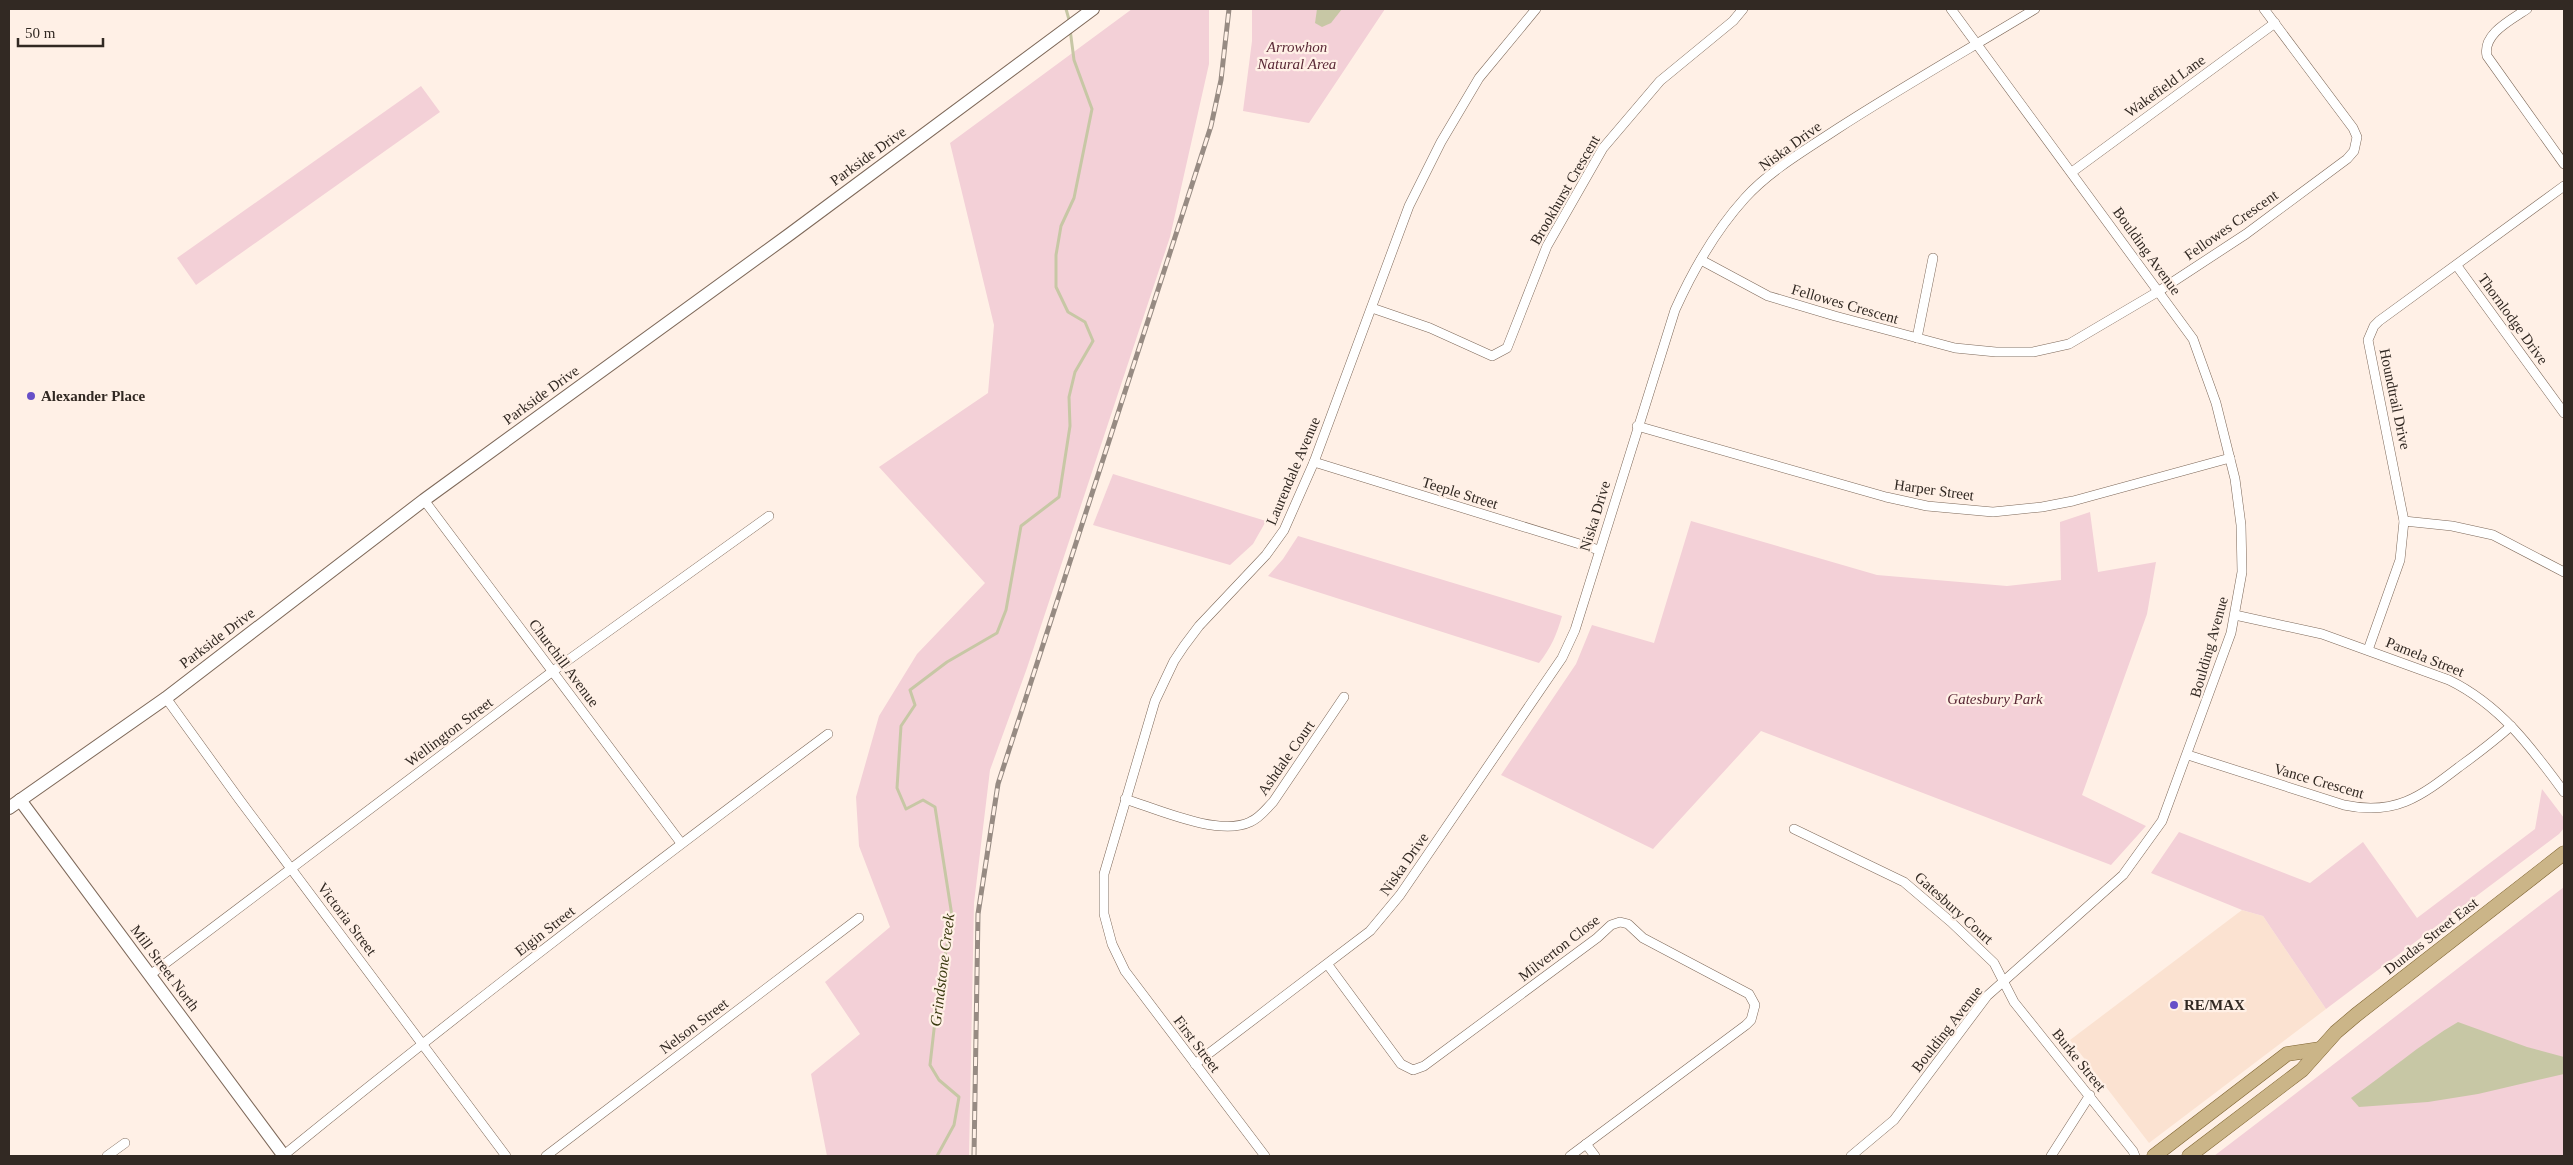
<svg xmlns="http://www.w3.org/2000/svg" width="2573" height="1165" viewBox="0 0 2573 1165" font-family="Georgia,serif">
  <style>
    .built { fill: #fbe2d1 }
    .green { fill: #f3d0d7 }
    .water { fill: #c7c7a5 }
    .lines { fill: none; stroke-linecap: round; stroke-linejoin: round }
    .stream { stroke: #c7c7a5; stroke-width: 3 }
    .street-casing { stroke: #7d6859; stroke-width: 10 }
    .secondary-casing { stroke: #7d6859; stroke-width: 14 }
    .primary-casing { stroke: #7f6431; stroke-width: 15 }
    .street { stroke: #fff; stroke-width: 9 }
    .secondary { stroke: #fff; stroke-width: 12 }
    .primary { stroke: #cbb588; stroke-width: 14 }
    .rail-casing { stroke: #978b83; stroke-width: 5 }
    .rail { stroke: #fff0e6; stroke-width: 3; stroke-dasharray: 9; stroke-linecap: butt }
    .poi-dot { fill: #674fc8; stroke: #fff0e6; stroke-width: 2 }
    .labels { text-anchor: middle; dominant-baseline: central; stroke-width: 4.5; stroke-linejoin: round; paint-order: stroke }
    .park-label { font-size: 15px; font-style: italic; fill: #5a2836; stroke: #fff0e6 }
    .street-label { font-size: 15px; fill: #322923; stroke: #fff0e6 }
    .poi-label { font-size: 15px; font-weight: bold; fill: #322923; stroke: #fff0e6; text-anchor: start }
    .water-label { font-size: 16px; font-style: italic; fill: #3a390f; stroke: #fff0e6 }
  </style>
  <rect width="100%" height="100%" fill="#fff0e6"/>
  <polygon class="built" points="2242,910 2263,916 2326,1009 2149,1143 2070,1040"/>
  <g class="green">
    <polygon points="1132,9 1209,9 1209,64 1170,237 1027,668 990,770 974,903 969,1156 827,1156 811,1074 860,1034 825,982 890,927 859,846 856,797 879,716 917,654 985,583 879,467 988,393 994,325 950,143"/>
    <polygon points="1252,9 1385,9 1309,123 1243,111 1252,41"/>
    <polygon points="421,86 440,112 196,285 177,258"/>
    <polygon points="1113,474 1266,521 1253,544 1230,565 1093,525"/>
    <polygon points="2090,512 2098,572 2156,562 2147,614 2082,795 2146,826 2111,865 1761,731 1653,849 1501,775 1576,664 1592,625 1654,643 1691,521 1877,575 2007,586 2061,580 2060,522"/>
    <path d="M1298,536L1562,616C1557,634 1551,648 1539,663L1268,576L1283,559Z"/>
    <polygon points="2542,789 2564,818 2564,828 2559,834 2326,1009 2263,916 2242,910 2151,873 2179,832 2310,883 2363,842 2417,918 2535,829"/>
    <path d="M2564,887V1156H2214C2331,1067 2447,976 2564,887Z"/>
  </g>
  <g class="water">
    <polygon points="1317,9 1342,9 1331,23 1322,27 1315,23"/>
    <path d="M2458,1022L2527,1047L2564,1057V1074L2478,1094L2428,1102L2359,1107L2351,1098C2387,1073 2420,1044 2458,1022Z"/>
  </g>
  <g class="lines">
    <g class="stream">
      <polyline points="1066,9 1070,23"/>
      <polyline points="937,1156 954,1125 959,1097 939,1080 930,1065 937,1003 952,916 935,807 923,800 906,809 897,788 901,726 915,705 910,690 947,662 997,633 1006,610 1021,526 1059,497 1070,426 1069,397 1075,372 1093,341 1085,322 1068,312 1056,287 1056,255 1061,226 1074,198 1092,109 1074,60 1070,29"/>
    </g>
    <defs>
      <g id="street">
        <path d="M2527,9C2511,20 2482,34 2487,56L2564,164"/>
        <polyline points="2072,172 2275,23"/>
        <polyline points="1701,260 1768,296 1835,316 1955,348 1996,352 2033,352 2069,344 2159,291 2246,234 2347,159 2354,151 2357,137 2353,128 2264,9"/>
        <polyline points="2457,266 2564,413"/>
        <polyline points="1372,308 1430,328 1492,356 1507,348 1547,246 1603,148 1660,81 1733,21 1743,9"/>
        <polyline points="1917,338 1933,258"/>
        <polyline points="1637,426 1886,497 1927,506 1993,512 2042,507 2073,501 2230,458"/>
        <polyline points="1314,462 1599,550"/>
        <polyline points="424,500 681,843"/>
        <polyline points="2404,521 2452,526 2493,535 2564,572"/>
        <path d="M2235,615L2322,634L2449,680C2500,705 2531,747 2564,792"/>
        <polyline points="2368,650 2400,560 2404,521 2368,340 2374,326 2379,321 2564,186"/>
        <polyline points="166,698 239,799 506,1156"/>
        <path d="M2188,755L2344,805C2395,816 2420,797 2459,767C2477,754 2494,741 2511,726"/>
        <path d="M1125,799C1157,809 1219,837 1250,822C1260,818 1266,809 1273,802L1344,697"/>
        <polyline points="1794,829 1904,882 1951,922 1994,963 2014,1002 2133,1151 2135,1156"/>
        <polyline points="1328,965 1401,1064 1413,1070 1424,1066 1597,938 1611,925 1620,922 1628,924 1643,938 1749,994 1755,1005 1751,1020 1746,1025 1570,1156"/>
        <polyline points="150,975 553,671 769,516"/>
        <path d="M1195,1064L1370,931L1400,895L1562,658L1575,630L1675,310C1693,270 1716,230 1745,198C1769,171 1807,149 1837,129C1902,87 1969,49 2035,9"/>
        <polyline points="1586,1144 1595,1156"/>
        <path d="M284,1155C462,1010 644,871 828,734"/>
        <polyline points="107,1156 125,1143"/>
        <polyline points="546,1156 859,918"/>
        <polyline points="1265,1156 1125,971 1112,944 1104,914 1104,874 1155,701 1174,661 1184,646 1199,626 1266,555 1284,530 1314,462 1409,206 1441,142 1479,78 1536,9"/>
        <polyline points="1851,1156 1894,1120 1987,996 2123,875 2162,821 2231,633 2242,572 2241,525 2235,479 2216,403 2193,339 1951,9"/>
        <polyline points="2051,1156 2090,1095"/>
      </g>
      <g id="secondary">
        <polyline points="20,800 284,1156"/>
        <polyline points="9,808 166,698 424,500 790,234 1093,9"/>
      </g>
      <g id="primary">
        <polyline points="2154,1156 2287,1054 2320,1049"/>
        <polyline points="2189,1156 2302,1070 2336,1032 2356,1015 2564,853"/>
      </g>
    </defs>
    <use href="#street" class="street-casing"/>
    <use href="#secondary" class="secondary-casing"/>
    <use href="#primary" class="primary-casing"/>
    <use href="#street" class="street"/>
    <use href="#secondary" class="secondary"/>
    <use href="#primary" class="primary"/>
    <defs>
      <polyline id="rail" points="974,1156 978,914 998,784 1211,126 1221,80 1229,9"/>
    </defs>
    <use href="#rail" class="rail-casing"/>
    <use href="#rail" class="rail"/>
  </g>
  <g class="poi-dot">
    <circle cx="31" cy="396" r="5"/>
    <circle cx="2174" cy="1005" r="5"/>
  </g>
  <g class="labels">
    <g class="park-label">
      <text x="1297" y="47">Arrowhon<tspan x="1297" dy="17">Natural Area</tspan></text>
      <text x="1995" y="699">Gatesbury Park</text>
    </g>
    <g class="street-label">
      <text transform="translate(2165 86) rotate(-36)">Wakefield Lane</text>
      <text transform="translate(1790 146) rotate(-36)">Niska Drive</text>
      <text transform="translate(868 156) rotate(-36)">Parkside Drive</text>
      <text transform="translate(1565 190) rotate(-60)">Brookhurst Crescent</text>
      <text transform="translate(2231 225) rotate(-35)">Fellowes Crescent</text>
      <text transform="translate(2147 251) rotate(54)">Boulding Avenue</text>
      <text transform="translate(1845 304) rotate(16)">Fellowes Crescent</text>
      <text transform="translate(2513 319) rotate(54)">Thornlodge Drive</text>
      <text transform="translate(541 395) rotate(-36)">Parkside Drive</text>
      <text transform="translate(2395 399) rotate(78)">Houndtrail Drive</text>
      <text transform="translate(1293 471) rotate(-67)">Laurendale Avenue</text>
      <text transform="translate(1934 490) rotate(8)">Harper Street</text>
      <text transform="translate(1460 493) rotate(17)">Teeple Street</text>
      <text transform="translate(1595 516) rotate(-73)">Niska Drive</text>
      <text transform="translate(217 638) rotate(-37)">Parkside Drive</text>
      <text transform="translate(2209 647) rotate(-74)">Boulding Avenue</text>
      <text transform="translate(2425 657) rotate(22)">Pamela Street</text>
      <text transform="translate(564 663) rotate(53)">Churchill Avenue</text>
      <text transform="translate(449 732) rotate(-37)">Wellington Street</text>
      <text transform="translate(1286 758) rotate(-55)">Ashdale Court</text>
      <text transform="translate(2319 781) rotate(16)">Vance Crescent</text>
      <text transform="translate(1404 864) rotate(-55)">Niska Drive</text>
      <text transform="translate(1954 908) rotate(42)">Gatesbury Court</text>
      <text transform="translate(347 919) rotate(53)">Victoria Street</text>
      <text transform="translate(545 931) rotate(-38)">Elgin Street</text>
      <text transform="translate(2431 936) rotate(-38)">Dundas Street East</text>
      <text transform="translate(1559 948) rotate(-38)">Milverton Close</text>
      <text transform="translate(165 968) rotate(53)">Mill Street North</text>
      <text transform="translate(694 1026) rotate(-37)">Nelson Street</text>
      <text transform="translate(1947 1029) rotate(-52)">Boulding Avenue</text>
      <text transform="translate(1197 1044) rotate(53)">First Street</text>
      <text transform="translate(2079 1060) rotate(51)">Burke Street</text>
    </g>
    <g class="poi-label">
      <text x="41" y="396">Alexander Place</text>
      <text x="2184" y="1005">RE/MAX</text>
    </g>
    <g class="water-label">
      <text transform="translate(942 970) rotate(-83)">Grindstone Creek</text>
    </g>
  </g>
  <rect width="2573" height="1165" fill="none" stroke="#322923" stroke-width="20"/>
  <path d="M18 38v8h85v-8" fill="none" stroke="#322923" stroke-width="2.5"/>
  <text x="25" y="38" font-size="15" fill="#322923" stroke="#fff0e6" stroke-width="4" paint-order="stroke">50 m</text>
</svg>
